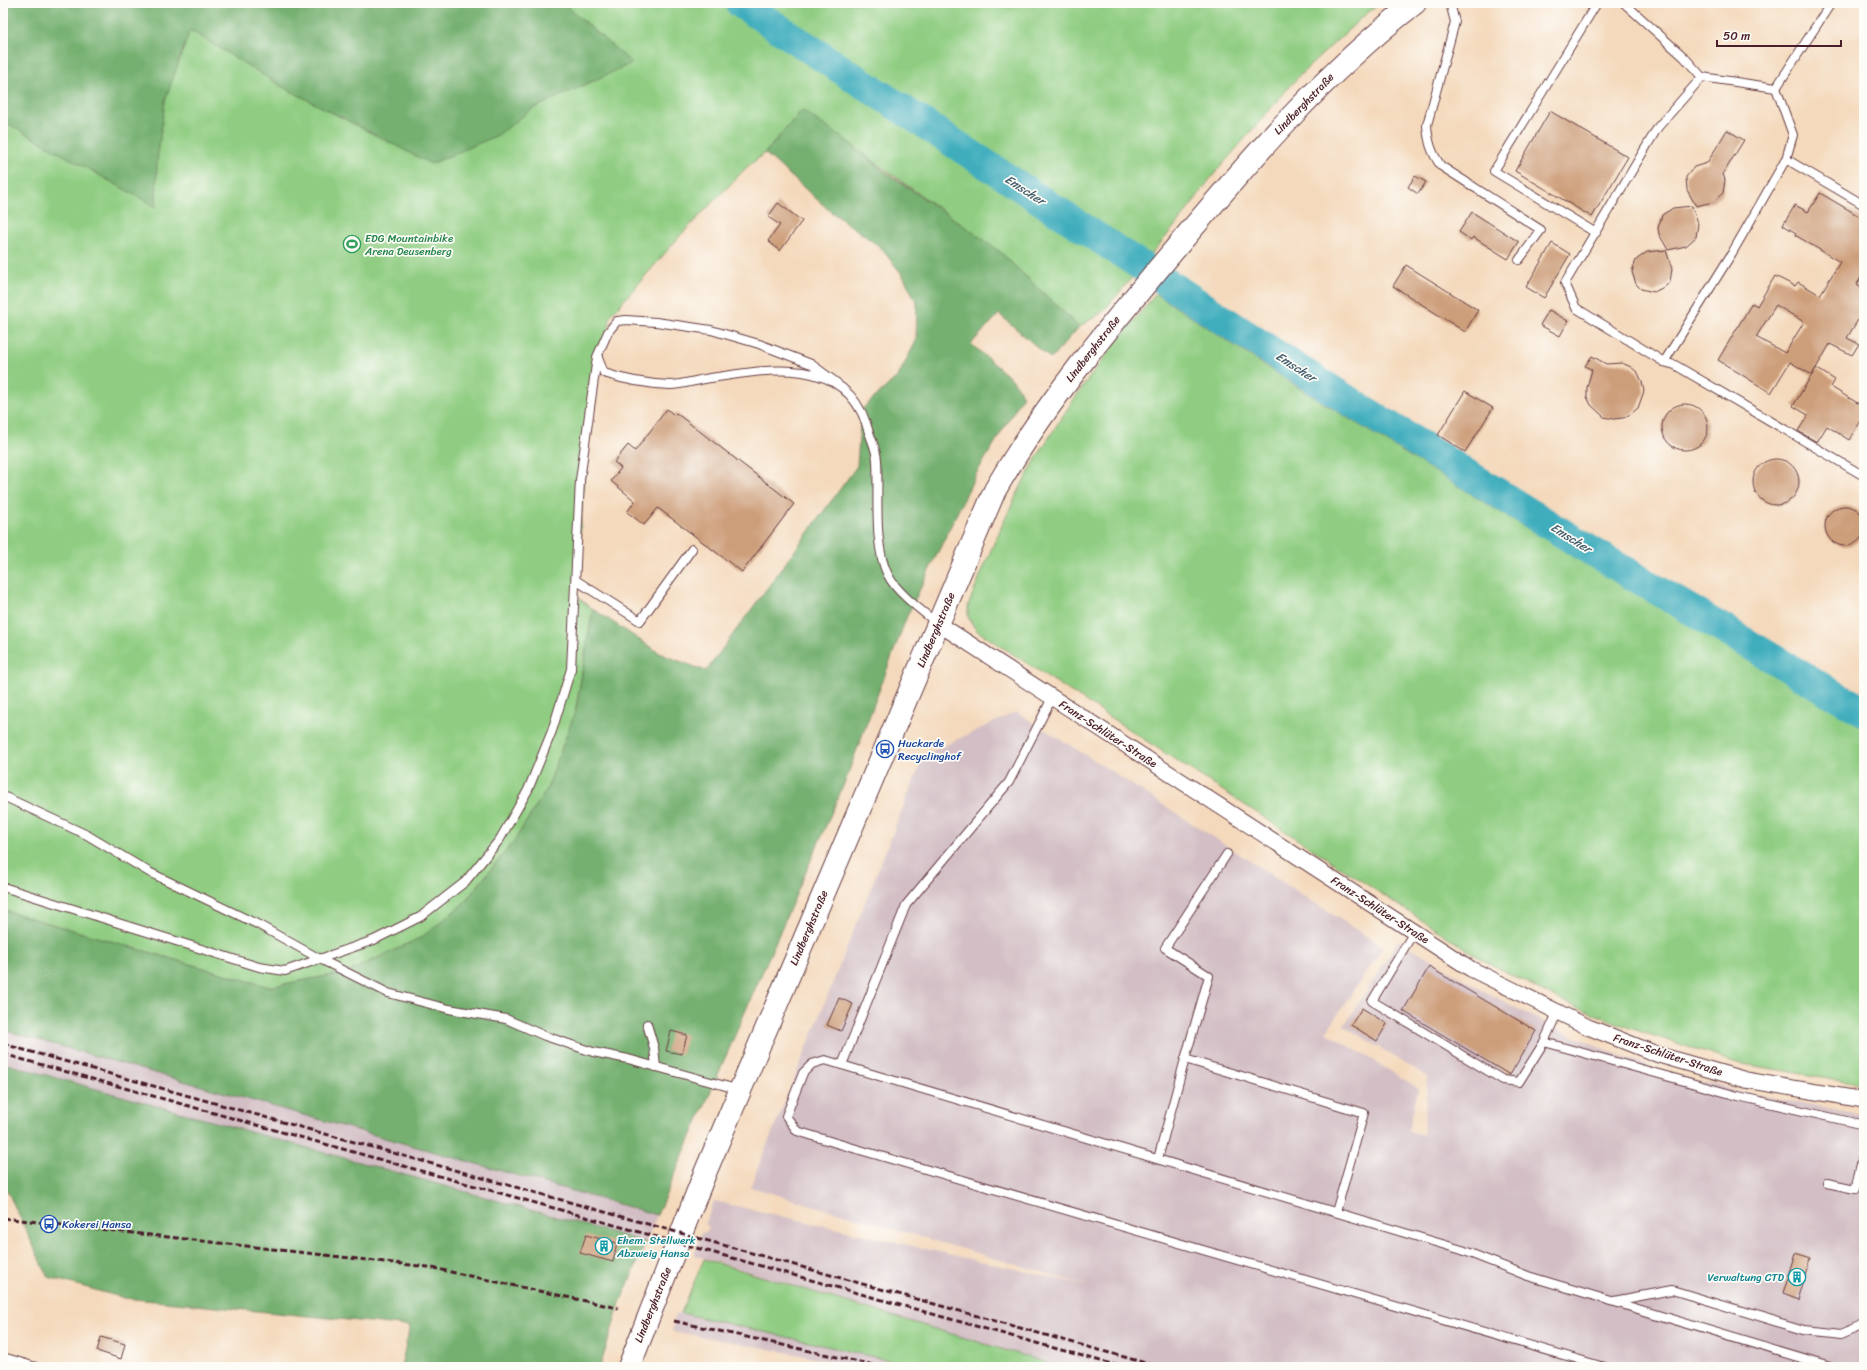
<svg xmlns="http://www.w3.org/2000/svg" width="1867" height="1370" viewBox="0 0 1867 1370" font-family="Sriracha,sans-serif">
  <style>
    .industrial { fill: #d2bec4 }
    .green { fill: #90cd82; stroke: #6d7656 }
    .forest { fill: #74b070; stroke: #5f684e }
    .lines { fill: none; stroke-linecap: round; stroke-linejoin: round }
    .river { stroke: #3fadbd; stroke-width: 30 }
    .building { fill: #cd9e7a; fill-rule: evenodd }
    .service-casing { stroke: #643b41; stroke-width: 10 }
    .minor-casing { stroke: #643b41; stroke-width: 17 }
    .secondary-casing { stroke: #643b41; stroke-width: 24 }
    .service { stroke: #fff; stroke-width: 8 }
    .minor { stroke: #fff; stroke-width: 15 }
    .secondary { stroke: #fff; stroke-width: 22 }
    .rail { stroke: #4a1f2b; stroke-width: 3; stroke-dasharray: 6 3; stroke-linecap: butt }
    .labels { text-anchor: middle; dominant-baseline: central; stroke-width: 3.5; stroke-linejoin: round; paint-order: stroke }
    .street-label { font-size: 11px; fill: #4a1f2b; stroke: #fdfcf7 }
    .leisure-label { font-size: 11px; fill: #27864d; stroke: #fdfcf7; text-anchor: start }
    .transit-label { font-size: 11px; fill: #164399; stroke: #fdfcf7; text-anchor: start }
    .culture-label { font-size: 11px; fill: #0d838f; stroke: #fdfcf7; text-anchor: start }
    .water-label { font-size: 12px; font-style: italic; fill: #455f6d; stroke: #fdfcf7 }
  </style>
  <rect width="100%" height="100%" fill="#fdfcf7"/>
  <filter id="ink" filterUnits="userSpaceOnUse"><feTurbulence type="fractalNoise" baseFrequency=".025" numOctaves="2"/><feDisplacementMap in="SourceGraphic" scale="8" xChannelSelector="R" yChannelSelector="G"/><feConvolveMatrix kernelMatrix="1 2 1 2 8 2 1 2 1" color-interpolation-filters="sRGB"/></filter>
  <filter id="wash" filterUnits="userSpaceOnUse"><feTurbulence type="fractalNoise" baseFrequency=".012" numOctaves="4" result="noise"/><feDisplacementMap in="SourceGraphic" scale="16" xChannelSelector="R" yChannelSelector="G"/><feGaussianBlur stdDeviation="0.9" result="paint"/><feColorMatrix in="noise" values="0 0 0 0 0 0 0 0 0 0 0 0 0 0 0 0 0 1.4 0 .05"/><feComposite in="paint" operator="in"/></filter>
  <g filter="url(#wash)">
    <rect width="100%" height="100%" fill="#f4d9bc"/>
    <g class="industrial">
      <polygon points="1016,712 1097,762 1383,947 1326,1032 1418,1088 1409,1131 1423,1135 1428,1077 1344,1026 1399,940 1480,989 1551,1026 1626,1058 1672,1074 1738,1091 1864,1115 1864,1367 1061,1367 694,1255 702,1232 706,1233 709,1226 705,1225 714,1201 1090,1286 750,1187 807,1047 924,755"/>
      <polygon points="3,1030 247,1099 657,1215 646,1242 3,1063"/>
      <polygon points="681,1313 918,1367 856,1367 780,1351 672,1331 675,1315"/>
    </g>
    <g class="green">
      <polygon points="3,3 1380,3 1360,19 1298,77 1210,179 1184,215 1104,311 1079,327 1000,252 802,110 765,153 747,167 680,236 611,315 608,332 597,357 586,446 576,596 593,609 575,713 547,789 514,841 463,904 422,937 348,972 269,987 3,910"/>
      <path d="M1156,294L1299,388L1505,515L1864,728V1084L1737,1063L1627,1027L1560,1000L1483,960L976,630L968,617V606C983,568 999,530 1017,494C1054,422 1103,355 1156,294Z"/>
      <polygon points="704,1259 1061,1367 918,1367 681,1313"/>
    </g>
    <g class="forest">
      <polygon points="3,3 167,3 175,6 176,3 563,3 632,63 532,109 498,135 431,164 281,86 190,30 165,101 157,161 156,207 3,121"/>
      <polygon points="802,110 847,141 887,173 974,233 1000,252 1079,327 1051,359 999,314 971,344 1013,380 1023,396 976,474 907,616 844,784 657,1215 3,1030 3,910 269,987 348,972 422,937 463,904 514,841 547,789 576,709 593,609 661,654 706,671 857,466 861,410 898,376 916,341 917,303 902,274 879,246 830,211 765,153"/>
      <polygon points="3,1063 646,1242 620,1303 600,1367 401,1367 410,1326 124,1298 48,1277 5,1186 3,1186"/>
    </g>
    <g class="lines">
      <polyline class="river" points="740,3 1306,374 1593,552 1826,690 1864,711"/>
    </g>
    <g id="blocks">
      <g class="building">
        <polygon points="1550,111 1628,157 1592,217 1515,171"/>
        <polygon points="1727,130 1744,140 1723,174 1725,180 1723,193 1713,202 1696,206 1687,190 1686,177 1694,167 1707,163"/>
        <polygon points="1415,176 1426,182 1418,194 1408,187"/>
        <path d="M1820,193L1864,219V254L1859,261L1864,264V273L1857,284L1864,289V310L1847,338L1859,344L1852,355L1830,344L1812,375L1790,362L1771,393L1718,360L1752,303L1757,306L1775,276L1795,286L1798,282L1820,295L1840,262L1795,235L1796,233L1783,225L1795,205L1808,212ZM1776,305L1804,322L1785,353L1756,337Z"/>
        <polygon points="778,203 802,221 780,251 768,241 780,225 768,217"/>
        <polygon points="1692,206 1698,224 1696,237 1686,246 1668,250 1659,234 1658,228 1662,215 1673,208"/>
        <polygon points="1472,212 1519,242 1508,259 1473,237 1471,240 1459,232"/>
        <polygon points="1552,243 1570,254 1544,298 1526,287"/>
        <polygon points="1666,250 1672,269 1670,281 1666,286 1654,292 1641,289 1636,284 1632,272 1636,260 1647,252"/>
        <polygon points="1406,265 1478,310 1465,332 1393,286"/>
        <polygon points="1549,310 1568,321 1560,336 1540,325"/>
        <polygon points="1592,356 1606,364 1622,363 1631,367 1638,373 1642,382 1644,391 1638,408 1631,414 1623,418 1613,419 1604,417 1591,405 1587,397 1587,387 1592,370 1585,366"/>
        <polygon points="1816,368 1835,380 1831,387 1864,407 1864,415 1849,440 1827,426 1817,442 1798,431 1808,415 1793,406"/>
        <polygon points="1465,391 1493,408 1465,452 1438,435"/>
        <circle cx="1685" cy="427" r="23"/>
        <polygon points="667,409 674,415 676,413 794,504 742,572 658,508 644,525 627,512 635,501 611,481 621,468 614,462 628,445 635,451"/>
        <circle cx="1776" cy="482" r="23"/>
        <circle cx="1845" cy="526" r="20"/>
        <polygon points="1429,967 1536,1031 1510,1075 1403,1011"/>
        <polygon points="839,998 853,1004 841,1031 827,1025"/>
        <polygon points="1362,1008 1387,1024 1377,1041 1351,1025"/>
        <polygon points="671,1031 687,1035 682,1054 666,1051"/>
        <polygon points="586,1235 617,1243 613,1262 580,1253"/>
        <polygon points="1795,1253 1811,1258 1798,1301 1782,1295"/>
        <polygon points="101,1337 125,1344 121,1359 97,1351"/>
      </g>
    </g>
  </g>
  <g filter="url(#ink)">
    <use href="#blocks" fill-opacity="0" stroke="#643b41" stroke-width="1"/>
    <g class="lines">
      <defs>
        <g id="service">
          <path d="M1450,3L1455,22L1427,125C1428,141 1431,152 1441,166L1541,230L1519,260"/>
          <polyline points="1624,3 1684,57 1702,77"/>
          <polyline points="1831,3 1776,88 1702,77 1658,127 1565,283 1576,308 1664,362 1675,365 1864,476"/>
          <polyline points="1786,159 1864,205"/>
          <polyline points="1596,233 1494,171 1597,3"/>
          <path d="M598,358L604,373C625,380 647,384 670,385C681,385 694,381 705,379C762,370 842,353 866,423C869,435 877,449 877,461C879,492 873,547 888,575C896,592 922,611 937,623"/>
          <polyline points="1664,362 1732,253 1786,159 1793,135 1776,88"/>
          <polyline points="577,581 640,621 692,549"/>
          <polyline points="3,796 87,835 149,872 259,925 320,959 388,993 449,1009 506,1019 545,1036 593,1052 628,1059 740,1090"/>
          <polyline points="3,887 259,967 285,971 374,940 420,917 465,882 500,839 528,790 552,731 571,669 580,480 597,357 608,332 617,321 626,320 656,322 711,330 759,344 811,364 837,383"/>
          <polyline points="1414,932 1372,1001 1503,1080 1519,1082 1544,1042 1557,1013"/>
          <polyline points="647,1024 654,1048 656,1067"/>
          <polyline points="1544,1042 1738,1096 1864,1125"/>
          <polyline points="1185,1059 1209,976 1165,948 1227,854"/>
          <polyline points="842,1065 906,905 1009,782 1052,698"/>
          <polyline points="1158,1159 1185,1059 1364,1113 1336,1212"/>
          <polyline points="1827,1183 1855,1189 1864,1152"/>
          <polyline points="1614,1301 1672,1290 1805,1330 1840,1334 1864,1324"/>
          <polyline points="3,1357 36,1367"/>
          <polyline points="1604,1367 836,1143 797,1131 786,1116 803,1073 812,1064 825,1060 1462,1250 1528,1276 1831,1367"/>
        </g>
        <polyline id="minor" points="939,624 1471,969 1588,1027 1659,1055 1746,1080 1864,1100"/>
        <path id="secondary" d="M629,1367L705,1173L995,490C1046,402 1110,326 1175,249C1249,161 1323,74 1415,3"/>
      </defs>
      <use href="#service" class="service-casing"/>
      <use href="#minor" class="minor-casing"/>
      <use href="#secondary" class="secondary-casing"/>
      <use href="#service" class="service"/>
      <use href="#minor" class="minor"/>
      <use href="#secondary" class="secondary"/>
      <g class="rail">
        <polyline points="3,1044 1160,1367"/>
        <polyline points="3,1054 1122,1367"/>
        <polyline points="3,1218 428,1267 618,1308"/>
        <polyline points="674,1321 882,1367"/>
      </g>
    </g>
  </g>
  <defs>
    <symbol id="stadium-ring" viewBox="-11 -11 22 22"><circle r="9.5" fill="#fdfcf7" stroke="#2e9e5b" stroke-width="1.5"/><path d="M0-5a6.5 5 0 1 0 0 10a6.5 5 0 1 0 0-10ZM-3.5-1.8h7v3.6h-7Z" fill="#2e9e5b"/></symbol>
    <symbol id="bus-ring" viewBox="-11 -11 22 22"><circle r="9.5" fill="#fdfcf7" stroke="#1a4fb4" stroke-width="1.5"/><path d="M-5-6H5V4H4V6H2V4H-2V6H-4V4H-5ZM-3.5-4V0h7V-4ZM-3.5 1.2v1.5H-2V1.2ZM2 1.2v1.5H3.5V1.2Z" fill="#1a4fb4"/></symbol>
    <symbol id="building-ring" viewBox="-11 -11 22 22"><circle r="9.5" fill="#fdfcf7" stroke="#0f9aa8" stroke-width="1.5"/><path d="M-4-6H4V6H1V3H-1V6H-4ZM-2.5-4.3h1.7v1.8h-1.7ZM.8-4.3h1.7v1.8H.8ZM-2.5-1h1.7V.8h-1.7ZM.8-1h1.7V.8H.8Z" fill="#0f9aa8"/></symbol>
  </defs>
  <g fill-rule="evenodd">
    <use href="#stadium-ring" x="342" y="234" width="20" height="20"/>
    <use href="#bus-ring" x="875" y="739" width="20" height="20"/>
    <use href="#bus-ring" x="39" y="1214" width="20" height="20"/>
    <use href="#building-ring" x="594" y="1236" width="20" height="20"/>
    <use href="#building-ring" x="1787" y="1267" width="20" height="20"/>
  </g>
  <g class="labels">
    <g class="street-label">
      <text transform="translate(1304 104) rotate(-46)">Lindberghstraße</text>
      <text transform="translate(1093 349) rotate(-52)">Lindberghstraße</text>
      <text transform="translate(936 630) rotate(-67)">Lindberghstraße</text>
      <text transform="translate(1108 734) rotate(33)">Franz-Schlüter-Straße</text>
      <text transform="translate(1380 910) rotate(33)">Franz-Schlüter-Straße</text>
      <text transform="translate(809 928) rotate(-67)">Lindberghstraße</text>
      <text transform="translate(1668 1055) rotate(18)">Franz-Schlüter-Straße</text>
      <text transform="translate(653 1305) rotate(-68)">Lindberghstraße</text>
    </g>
    <g class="leisure-label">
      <text x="365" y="238">EDG Mountainbike<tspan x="365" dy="13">Arena Deusenberg</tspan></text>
    </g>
    <g class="transit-label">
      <text x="898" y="743">Huckarde<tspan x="898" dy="13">Recyclinghof</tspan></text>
      <text x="62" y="1224">Kokerei Hansa</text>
    </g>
    <g class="culture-label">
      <text x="617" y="1240">Ehem. Stellwerk<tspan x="617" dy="13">Abzweig Hansa</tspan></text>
      <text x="1784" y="1277" text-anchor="end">Verwaltung CTD</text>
    </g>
    <g class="water-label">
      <text transform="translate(1025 190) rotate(33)">Emscher</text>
      <text transform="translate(1296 367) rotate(33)">Emscher</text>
      <text transform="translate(1571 538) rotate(32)">Emscher</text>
    </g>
  </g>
  <rect width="1867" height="1370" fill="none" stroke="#fdfcf7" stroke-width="16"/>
  <path d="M1717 40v6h124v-6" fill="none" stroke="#4a1f2b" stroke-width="2"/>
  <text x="1723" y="40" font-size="12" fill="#4a1f2b" stroke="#fdfcf7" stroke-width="3" paint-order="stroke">50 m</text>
</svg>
